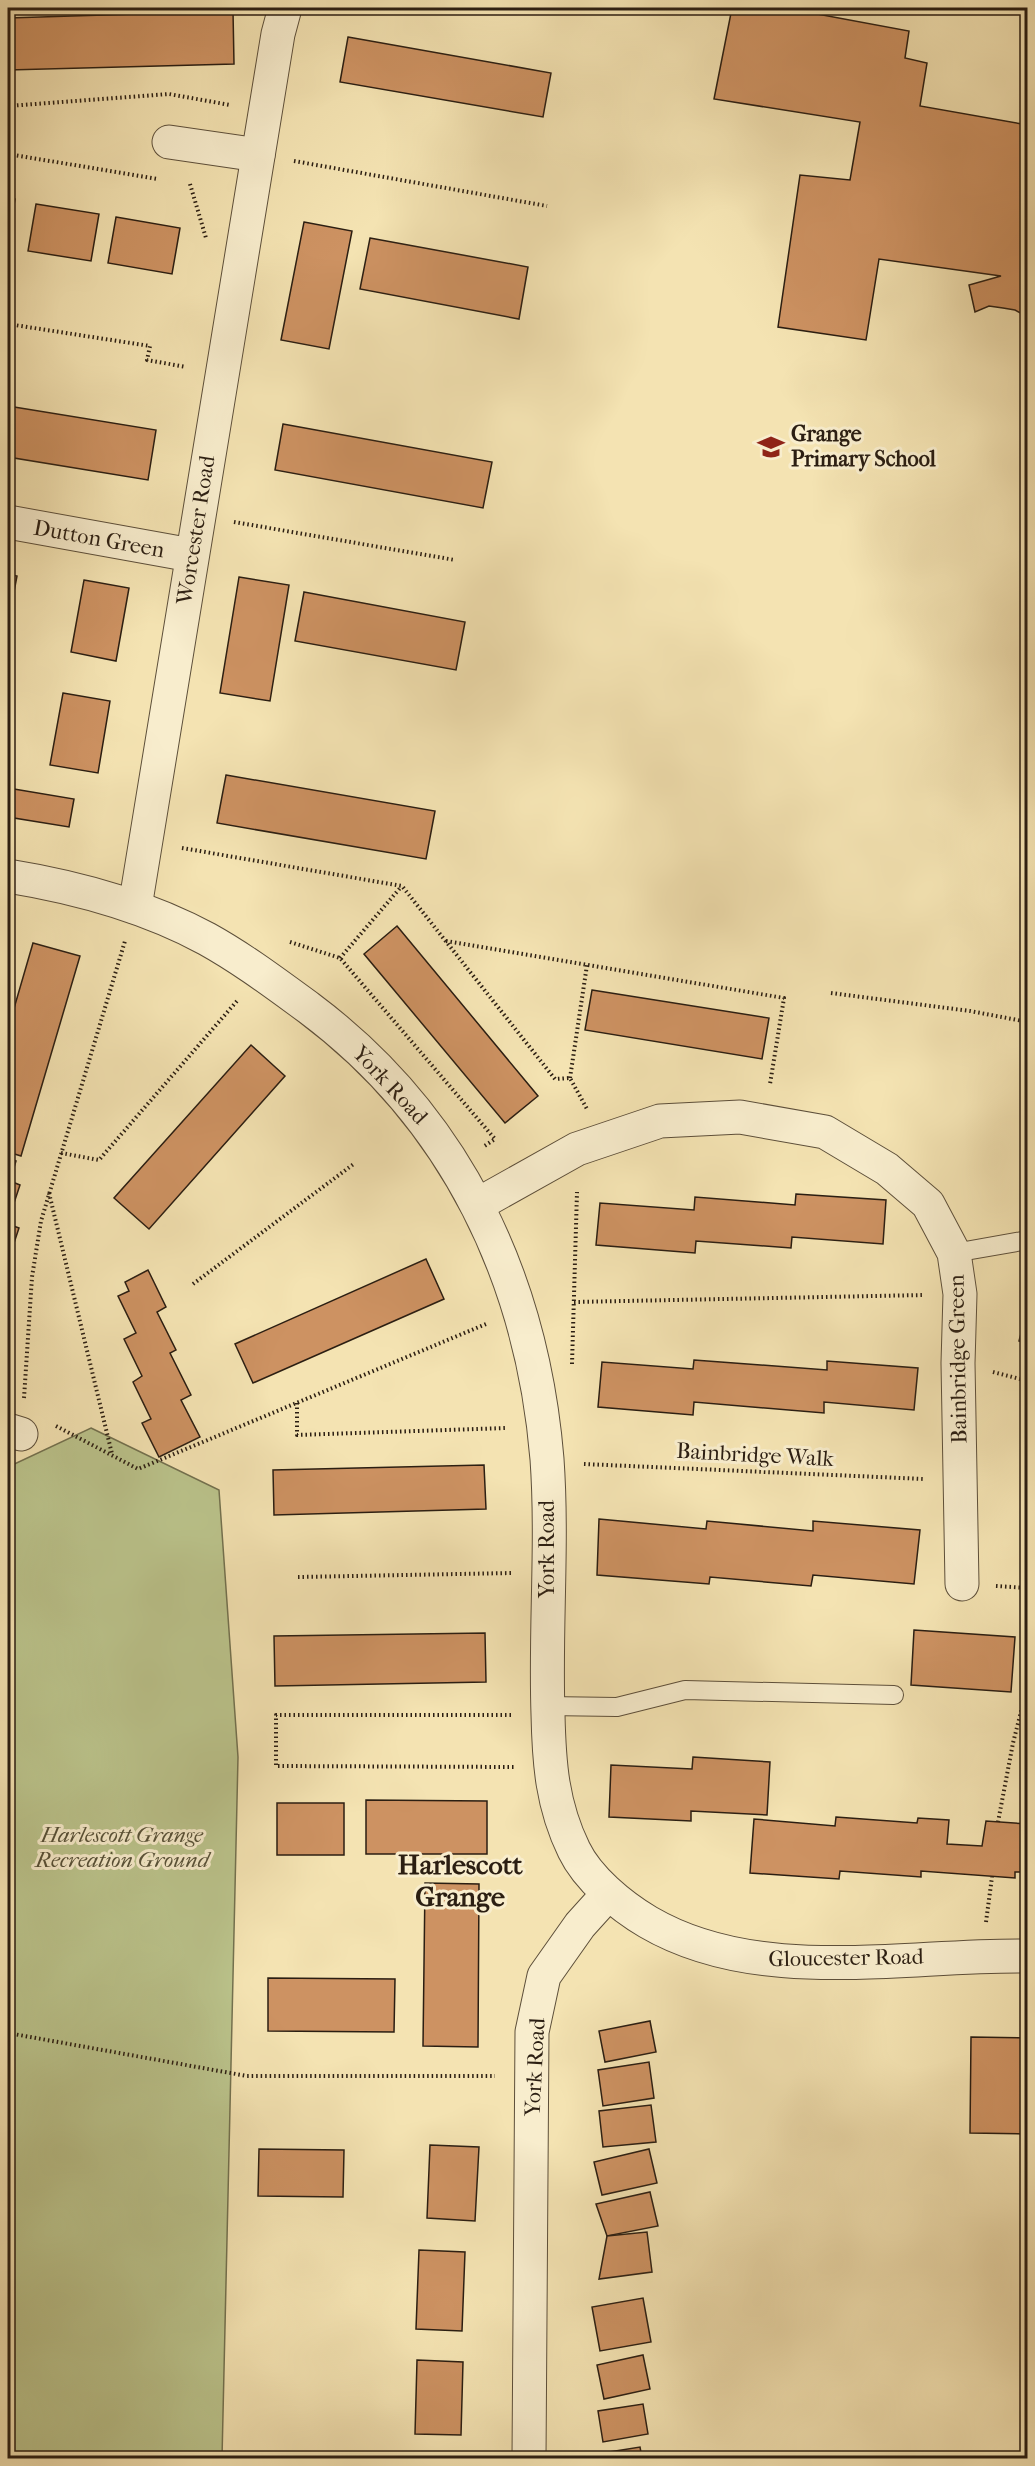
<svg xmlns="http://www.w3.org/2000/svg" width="1035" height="2466" viewBox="0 0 1035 2466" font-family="'IM FELL French Canon',serif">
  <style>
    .green { fill: #bbc48c; stroke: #73714f; stroke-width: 1.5 }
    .building { fill: #cd9262; stroke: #2b1e12; stroke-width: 1.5 }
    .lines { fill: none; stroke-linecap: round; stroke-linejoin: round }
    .service-casing { stroke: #5d4f3a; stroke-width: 20 }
    .minor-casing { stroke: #5d4f3a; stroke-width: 35 }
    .path { stroke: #2b1e12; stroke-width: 4; stroke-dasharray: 1.5 3; stroke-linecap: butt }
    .service { stroke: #f8edcd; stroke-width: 18 }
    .minor { stroke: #f8edcd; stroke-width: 33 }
    .labels { text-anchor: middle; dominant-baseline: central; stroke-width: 6; stroke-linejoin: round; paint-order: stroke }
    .poi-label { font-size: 22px; font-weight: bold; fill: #2b1e12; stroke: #f8edcd; text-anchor: start }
    .street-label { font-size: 22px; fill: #2b1e12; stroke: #f8edcd }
    .park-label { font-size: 22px; font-style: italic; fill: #565037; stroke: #f8edcd }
    .district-label { font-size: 28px; font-weight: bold; fill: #2b1e12; stroke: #f8edcd }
  </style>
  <rect width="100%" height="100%" fill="#f4e3b2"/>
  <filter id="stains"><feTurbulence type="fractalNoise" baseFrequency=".00333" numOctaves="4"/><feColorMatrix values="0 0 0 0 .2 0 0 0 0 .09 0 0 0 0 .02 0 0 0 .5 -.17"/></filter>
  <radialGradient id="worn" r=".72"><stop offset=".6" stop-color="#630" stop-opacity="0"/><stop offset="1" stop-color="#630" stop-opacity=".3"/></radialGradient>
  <polygon class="green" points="91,1428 219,1490 238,1757 222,2458 8,2458 8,1467"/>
  <g class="building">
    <polygon points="732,8 785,8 909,31 905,58 927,63 920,106 1028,125 1028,317 1015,310 1003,308 989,306 975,312 969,285 1001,276 879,259 866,340 778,327 800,175 850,180 860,122 714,99"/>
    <polygon points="233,11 234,64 8,70 8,18"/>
    <polygon points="348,37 551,73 543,117 340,82"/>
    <polygon points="8,197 15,199 8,242"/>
    <polygon points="36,204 99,214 91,261 28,251"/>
    <polygon points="116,217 180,228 172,274 108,263"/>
    <polygon points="304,222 352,231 329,349 281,340"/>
    <polygon points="370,238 528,267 519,319 360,289"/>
    <polygon points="8,406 156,430 148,480 8,457"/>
    <polygon points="283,424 492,462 483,508 275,470"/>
    <polygon points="8,574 17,576 8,623"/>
    <polygon points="239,577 289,585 270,701 220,693"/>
    <polygon points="84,580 129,588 116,661 71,652"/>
    <polygon points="304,592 465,622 456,670 295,641"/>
    <polygon points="63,693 110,701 98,773 50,765"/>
    <polygon points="226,775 435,811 426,859 217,823"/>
    <polygon points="8,788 74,799 69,827 8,817"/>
    <polygon points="397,926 538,1096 505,1123 364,954"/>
    <polygon points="33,943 80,956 21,1156 8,1152 8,1029"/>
    <polygon points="592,990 769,1018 762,1059 585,1030"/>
    <polygon points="251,1045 285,1076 149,1229 114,1198"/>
    <polygon points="8,1158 16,1161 10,1181 20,1185 8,1221"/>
    <polygon points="796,1194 886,1200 883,1244 792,1237 791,1248 696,1241 695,1253 596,1245 600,1203 694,1210 695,1197 795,1205"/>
    <polygon points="8,1224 19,1228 8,1261"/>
    <polygon points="426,1259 444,1299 253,1383 235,1344"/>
    <polygon points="8,1266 14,1269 8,1287"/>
    <polygon points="148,1270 166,1307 157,1312 176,1350 170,1353 191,1395 181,1400 200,1437 159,1457 142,1423 151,1419 133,1382 142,1376 124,1339 136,1333 118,1296 129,1291 125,1282"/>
    <polygon points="1028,1307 1028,1344 1019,1341"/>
    <polygon points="694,1360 827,1370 827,1361 918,1368 914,1410 824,1402 824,1413 694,1402 693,1415 598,1407 602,1362 693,1369"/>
    <polygon points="484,1465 486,1509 274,1515 273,1470"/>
    <polygon points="599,1519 706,1529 707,1521 813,1531 813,1521 920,1530 914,1584 813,1575 811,1586 710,1577 709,1584 597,1575"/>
    <polygon points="914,1630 1015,1637 1011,1692 911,1685"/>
    <polygon points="485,1633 486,1682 275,1686 274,1636"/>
    <polygon points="693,1757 770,1762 767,1815 691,1811 691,1821 609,1817 611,1765 692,1769"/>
    <polygon points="366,1800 487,1801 487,1854 366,1854"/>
    <rect x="277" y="1803" width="67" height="52"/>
    <polygon points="836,1817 917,1823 918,1818 949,1820 947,1844 982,1846 986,1821 1028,1824 1028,1872 1015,1872 1015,1878 921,1871 921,1877 840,1871 839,1879 750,1873 754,1819 835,1826"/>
    <polygon points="425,1883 479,1884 478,2047 423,2046"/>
    <polygon points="268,1978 395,1979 394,2032 268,2031"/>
    <polygon points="650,2021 656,2052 605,2062 599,2031"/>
    <polygon points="971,2037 1028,2038 1028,2134 970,2133"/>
    <polygon points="649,2062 654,2098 603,2106 598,2070"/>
    <polygon points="651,2105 656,2142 603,2147 599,2111"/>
    <polygon points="430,2145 479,2147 475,2221 427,2218"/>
    <polygon points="259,2149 344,2150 343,2197 258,2196"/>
    <polygon points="649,2149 657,2183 602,2195 594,2162"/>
    <polygon points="650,2192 658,2226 607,2236 596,2204"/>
    <polygon points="647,2232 652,2272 599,2279 607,2236"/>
    <polygon points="419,2250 465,2252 462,2331 416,2329"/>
    <polygon points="643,2298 651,2342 600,2351 592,2307"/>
    <polygon points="643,2355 650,2389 604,2399 597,2365"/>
    <polygon points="417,2360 463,2362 461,2435 415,2434"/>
    <polygon points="643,2404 648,2434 603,2442 598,2411"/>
    <polygon points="640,2447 642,2458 597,2458 597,2454"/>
  </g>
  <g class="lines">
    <defs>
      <g id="service">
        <polyline points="954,1253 1028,1240"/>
        <polyline points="547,1706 617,1707 685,1690 894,1695"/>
      </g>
      <g id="minor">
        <polyline points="169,142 258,155"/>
        <polyline points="8,522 191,555"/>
        <path d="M8,876C76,887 146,906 207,939C243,959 276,984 309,1008C456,1118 532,1278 547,1459C553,1543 545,1629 548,1714C549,1763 552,1805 574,1850C588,1879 621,1906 648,1922C759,1987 905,1954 1028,1956"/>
        <polyline points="135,907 278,34 285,8"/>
        <polyline points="477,1205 577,1149 660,1121 740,1117 825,1132 887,1169 928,1204 954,1253 960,1294 958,1363 962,1584"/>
        <polyline points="8,1430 21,1434"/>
        <polyline points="529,2458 532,2032 544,1976 580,1925 608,1894"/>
      </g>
    </defs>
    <use href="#service" class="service-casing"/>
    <use href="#minor" class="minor-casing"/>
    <g class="path">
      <polyline points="8,106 169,94 230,105"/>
      <polyline points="8,154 158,179"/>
      <polyline points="294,161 547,206"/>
      <polyline points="190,184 206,238"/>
      <polyline points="8,324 150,346 147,360 186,367"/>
      <polyline points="234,522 455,560"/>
      <polyline points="182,848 402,886 555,1079 570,1078 587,1109"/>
      <polyline points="446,941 784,998 770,1084"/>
      <polyline points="290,942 340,958 495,1139 483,1147"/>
      <polyline points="340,958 401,887"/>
      <polyline points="831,993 970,1011 1028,1022"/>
      <polyline points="570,1078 587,965"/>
      <polyline points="61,1153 99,1160 237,1001"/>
      <polyline points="49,1193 112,1454"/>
      <polyline points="193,1284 355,1163"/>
      <polyline points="574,1302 924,1295"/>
      <polyline points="572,1364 577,1192"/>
      <polyline points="993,1372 1028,1381"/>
      <polyline points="24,1398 32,1277 41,1221 125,941"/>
      <polyline points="297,1403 297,1435 506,1428"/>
      <polyline points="56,1426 138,1469 486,1324"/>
      <polyline points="584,1464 924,1479"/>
      <polyline points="298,1577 512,1573"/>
      <polyline points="996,1586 1028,1588"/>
      <polyline points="511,1715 276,1715 276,1766 514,1767"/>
      <polyline points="998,1822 1013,1743 1024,1700 1028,1599"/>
      <polyline points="986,1922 992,1877"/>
      <polyline points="8,2033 247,2076 495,2076"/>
    </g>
    <use href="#service" class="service"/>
    <use href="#minor" class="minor"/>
  </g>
  <defs>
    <symbol id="school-bare" viewBox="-9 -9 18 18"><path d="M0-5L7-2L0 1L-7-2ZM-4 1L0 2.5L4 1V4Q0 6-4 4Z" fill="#8f2418" stroke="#f8edcd" stroke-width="2.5" paint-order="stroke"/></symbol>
  </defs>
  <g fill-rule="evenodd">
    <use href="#school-bare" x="752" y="428" width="38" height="38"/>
  </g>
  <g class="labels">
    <g class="poi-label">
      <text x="791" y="434">Grange<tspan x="791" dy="25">Primary School</tspan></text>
    </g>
    <g class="street-label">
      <text transform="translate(196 530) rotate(-81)">Worcester Road</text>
      <text transform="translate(99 539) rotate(10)">Dutton Green</text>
      <text transform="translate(390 1085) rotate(47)">York Road</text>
      <text transform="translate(958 1359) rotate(-91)">Bainbridge Green</text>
      <text transform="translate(755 1455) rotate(3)">Bainbridge Walk</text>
      <text transform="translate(547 1549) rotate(-90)">York Road</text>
      <text transform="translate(846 1958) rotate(-1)">Gloucester Road</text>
      <text transform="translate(535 2067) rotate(-87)">York Road</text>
    </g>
    <g class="park-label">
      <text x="122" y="1835">Harlescott Grange<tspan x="122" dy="25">Recreation Ground</tspan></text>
    </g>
    <g class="district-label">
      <text x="460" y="1864">Harlescott<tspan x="460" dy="32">Grange</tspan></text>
    </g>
  </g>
  <rect width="1035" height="2466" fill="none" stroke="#f4e3b2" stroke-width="30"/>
  <rect x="9" y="9" width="1017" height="2448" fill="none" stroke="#2b1e12" stroke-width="3"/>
  <rect x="15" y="15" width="1005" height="2436" fill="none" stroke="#2b1e12" stroke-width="1.5"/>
  <rect width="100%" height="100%" filter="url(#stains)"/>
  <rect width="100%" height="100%" fill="url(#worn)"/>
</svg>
